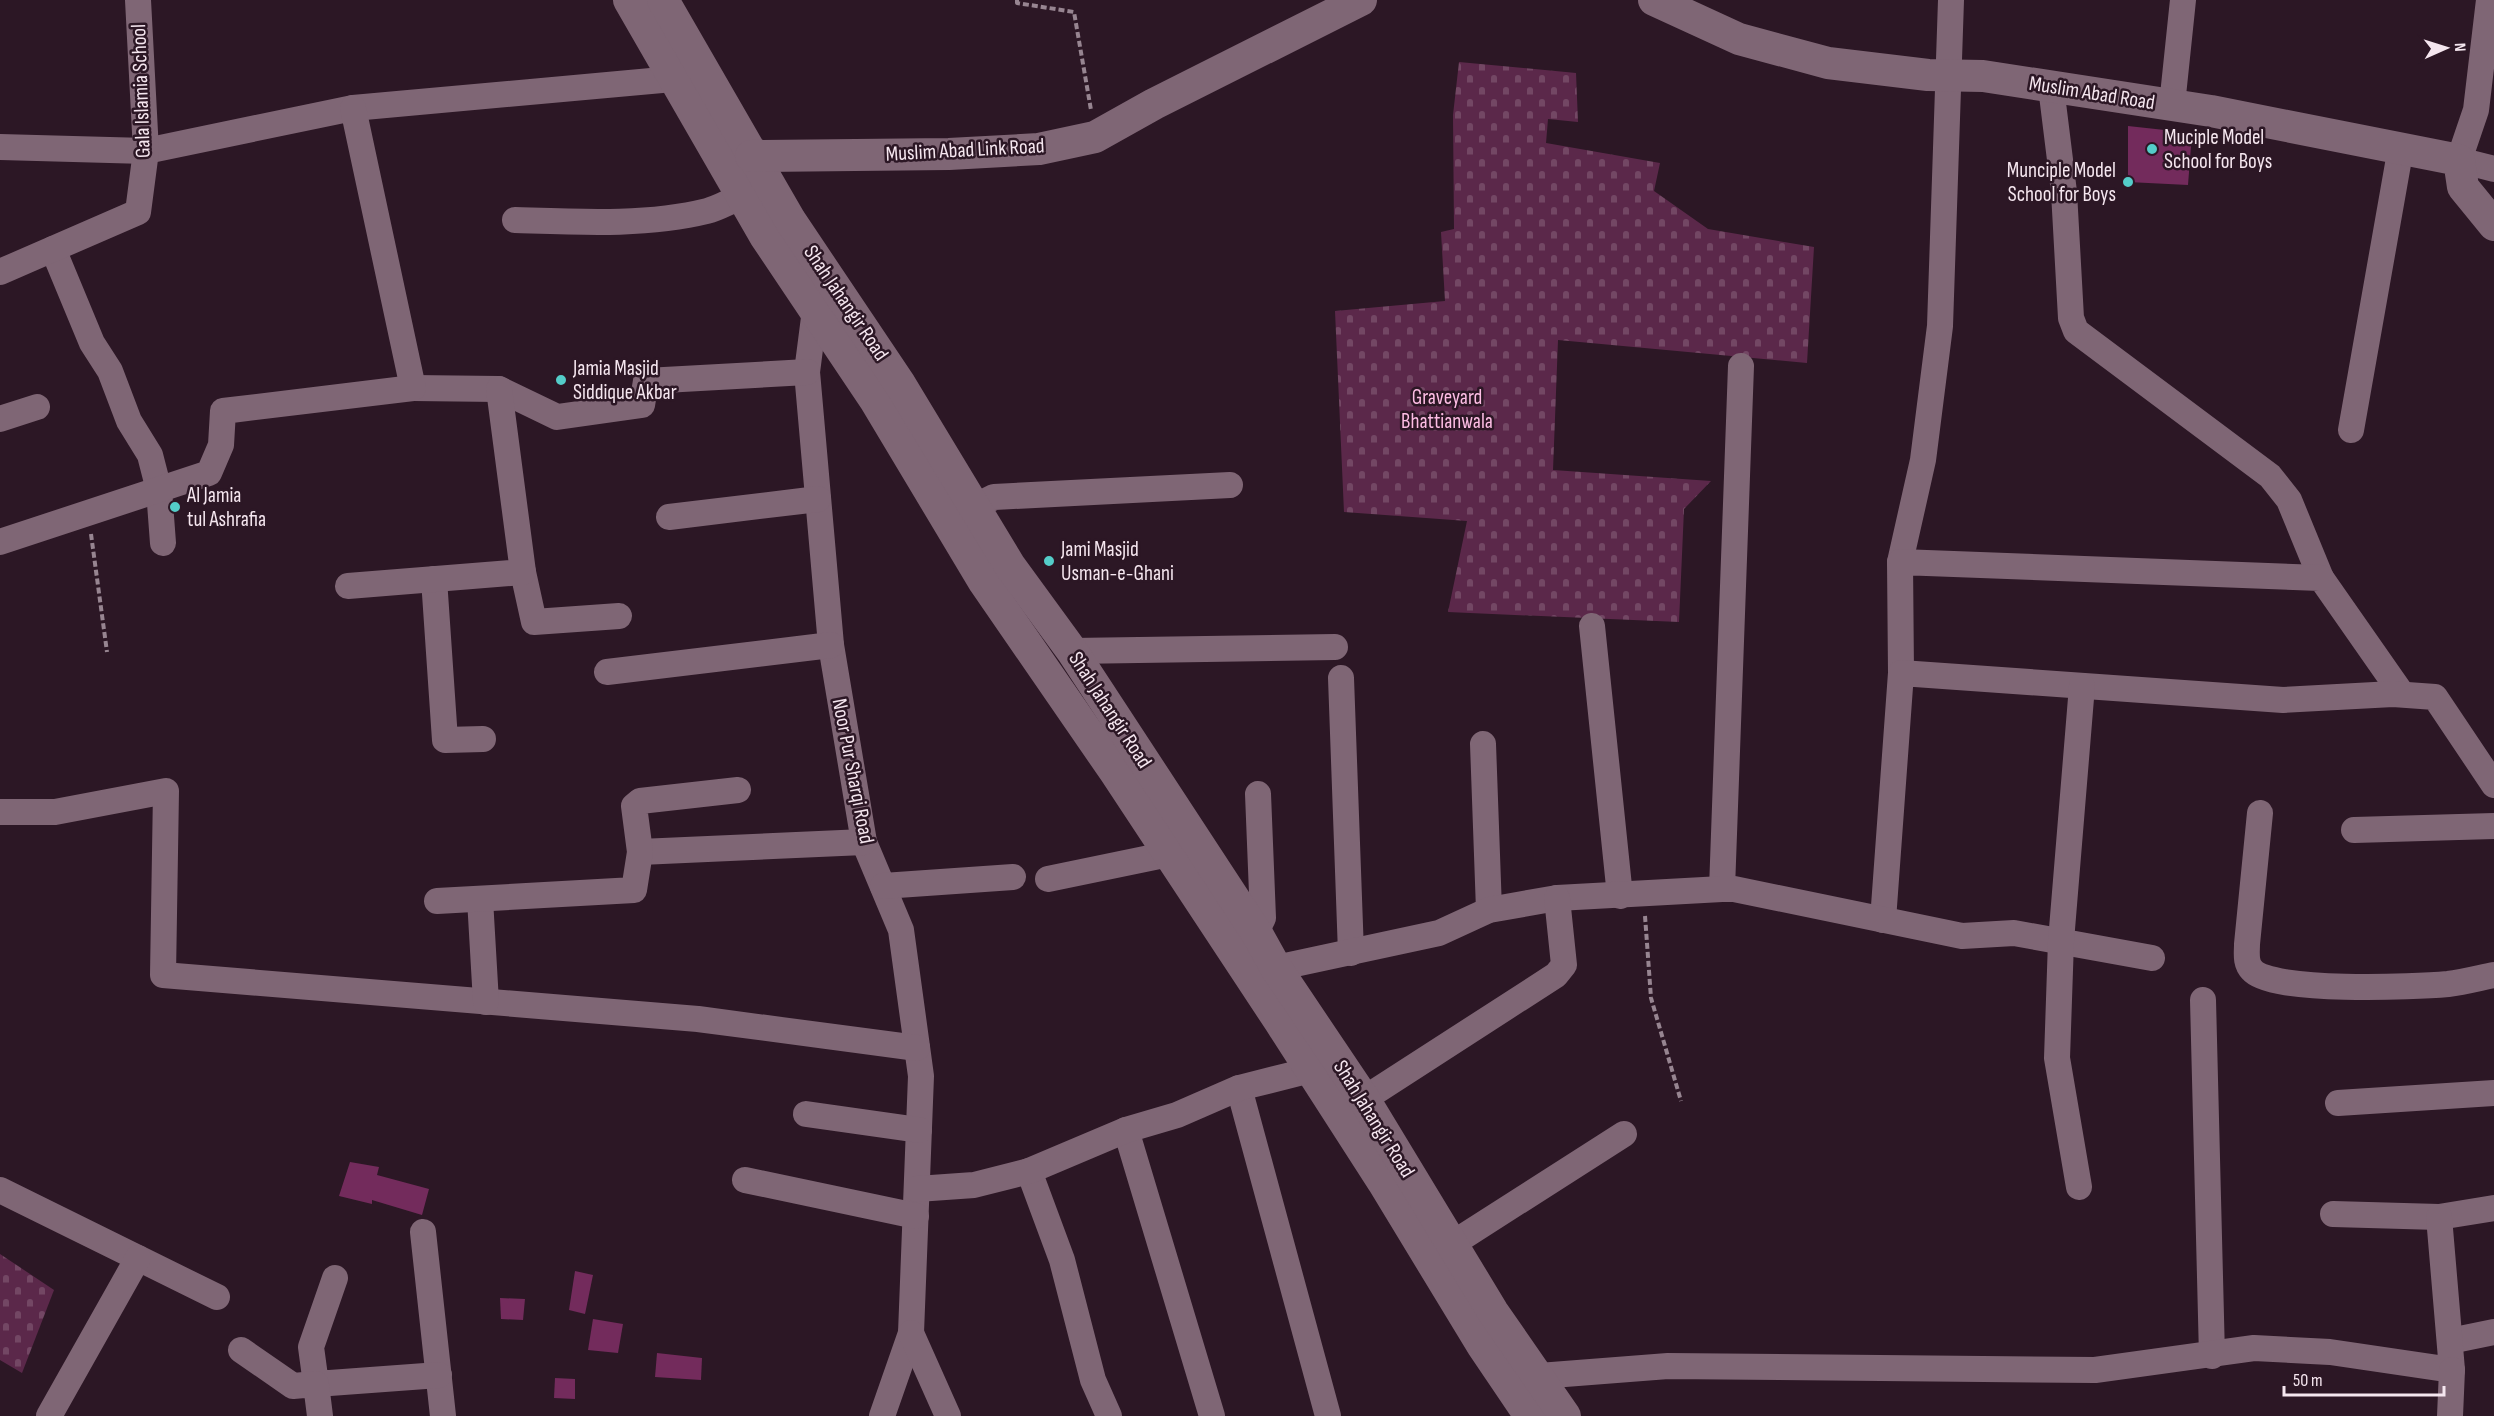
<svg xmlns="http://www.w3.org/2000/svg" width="2494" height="1416" viewBox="0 0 2494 1416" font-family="'Sofia Sans Condensed',sans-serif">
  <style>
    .cemetery { fill: url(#cemetery-stones) }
    .building { fill: #732b5c }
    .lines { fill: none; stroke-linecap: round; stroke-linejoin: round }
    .path { stroke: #978591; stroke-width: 4; stroke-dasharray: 6 3; stroke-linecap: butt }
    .minor { stroke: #7f6675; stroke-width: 26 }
    .tertiary { stroke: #7f6675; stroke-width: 32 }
    .poi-dot { fill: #54cdc9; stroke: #2c1725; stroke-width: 2 }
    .labels { text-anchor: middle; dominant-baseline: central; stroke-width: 5; stroke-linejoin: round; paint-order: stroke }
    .street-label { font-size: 21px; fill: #f5e6ef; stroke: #2c1725 }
    .poi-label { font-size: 21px; fill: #f5e6ef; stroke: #2c1725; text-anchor: start }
    .park-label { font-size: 21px; fill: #fdbde4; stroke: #2c1725 }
  </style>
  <defs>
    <pattern id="cemetery-stones" width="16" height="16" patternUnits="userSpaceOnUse" patternTransform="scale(1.5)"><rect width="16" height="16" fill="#5b284a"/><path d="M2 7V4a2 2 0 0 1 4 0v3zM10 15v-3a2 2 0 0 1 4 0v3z" fill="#734764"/></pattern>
  </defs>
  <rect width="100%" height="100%" fill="#2c1725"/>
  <g class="cemetery">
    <polygon points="1459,62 1576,73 1578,122 1548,119 1546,143 1660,163 1654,191 1708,229 1814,247 1807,363 1558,340 1553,470 1711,481 1684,509 1679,622 1448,612 1467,521 1344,512 1335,311 1445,301 1441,232 1454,229 1453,115"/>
    <polygon points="0,1254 54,1290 22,1373 0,1360"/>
  </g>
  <g class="building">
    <polygon points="2128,126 2192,133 2188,185 2128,182"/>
    <polygon points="350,1162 379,1167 377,1175 429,1189 422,1215 372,1200 372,1204 339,1196"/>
    <polygon points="575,1271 593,1275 585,1314 569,1310"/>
    <polygon points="500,1298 525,1299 523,1320 501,1319"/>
    <polygon points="593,1319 623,1324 618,1353 588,1350"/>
    <polygon points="657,1353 702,1358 701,1380 655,1377"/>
    <polygon points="555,1378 575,1379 575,1399 554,1398"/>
  </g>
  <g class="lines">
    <g class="path">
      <polyline points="1017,0 1017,3 1074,12 1091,110"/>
      <polyline points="91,534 107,652"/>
      <polyline points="1645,916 1651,998 1681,1101"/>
    </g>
    <g class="minor">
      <polyline points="2489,0 2476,110 2459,160 2494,169"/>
      <polyline points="2051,87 2064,192 2071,318 2076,331 2270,476 2289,500 2321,578"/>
      <polyline points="2172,105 2183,0"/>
      <polyline points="0,147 146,151 353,108 673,79"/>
      <path d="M515,220C577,222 646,226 707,211C719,208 730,201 741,197"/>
      <polyline points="53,249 92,343 110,371 129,421 150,455 159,490 163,543"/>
      <polyline points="0,272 138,212 146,151 138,0"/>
      <polyline points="822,304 815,310 807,372 831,645 864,842 901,930 921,1076 911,1333 882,1416"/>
      <polyline points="413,388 499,389 557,417 642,405 646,381 807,372"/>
      <polyline points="0,419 37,407"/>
      <polyline points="2351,430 2401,147"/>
      <polyline points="974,507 994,497 1230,485"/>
      <polyline points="669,517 818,499"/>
      <polyline points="0,542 209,473 221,445 223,411 413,388 353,108"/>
      <polyline points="1900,562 1923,460 1940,326 1951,0"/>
      <polyline points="523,572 534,622 619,616"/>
      <polyline points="434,579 445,740 483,739"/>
      <polyline points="348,586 523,572 499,389"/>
      <polyline points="1592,626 1620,896"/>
      <polyline points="1072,651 1335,647"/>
      <polyline points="607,672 831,645"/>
      <polyline points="1901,673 1900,562 2321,578 2402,694"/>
      <polyline points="1341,678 1351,953"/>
      <polyline points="1483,744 1489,910"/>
      <polyline points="0,812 55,812 166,791 163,975 698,1019 917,1048"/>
      <path d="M2260,813L2247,944C2247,953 2245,963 2252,970C2271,993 2416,987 2448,984C2464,982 2479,978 2494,975"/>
      <polyline points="2354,830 2494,826"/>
      <polyline points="640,852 864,842"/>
      <polyline points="1048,879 1169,854"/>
      <polyline points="883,886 1013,877"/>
      <polyline points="1722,889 1741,366"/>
      <polyline points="480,899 486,1002"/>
      <polyline points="437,901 634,890 640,852 634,806 640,801 738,790"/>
      <polyline points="1883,920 1901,673 2283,700 2393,694 2435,697 2494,785"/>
      <polyline points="1256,932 1263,918 1258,794"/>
      <polyline points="1276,968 1439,933 1489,910 1557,898 1722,889 1734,889 1962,936 2014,933 2152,958"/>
      <polyline points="2203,1000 2212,1356"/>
      <polyline points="1239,1088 1328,1416"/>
      <polyline points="1364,1099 1556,975 1564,965 1557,898"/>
      <polyline points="2338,1103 2494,1093"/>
      <polyline points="806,1114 919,1130"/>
      <polyline points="1126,1130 1212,1416"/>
      <polyline points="1029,1171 1062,1260 1093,1380 1109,1416"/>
      <polyline points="745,1180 916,1216"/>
      <polyline points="2079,1187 2057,1058 2061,941 2082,686"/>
      <polyline points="917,1189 974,1185 1029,1171 1126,1130 1177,1115 1239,1088 1311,1070"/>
      <polyline points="0,1190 217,1297"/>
      <polyline points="2333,1214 2439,1217 2494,1208"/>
      <polyline points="423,1232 443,1416"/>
      <polyline points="1452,1244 1624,1134"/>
      <polyline points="335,1278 311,1347 316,1384 439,1375"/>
      <polyline points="911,1333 948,1416"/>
      <polyline points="2450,1341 2494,1332"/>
      <polyline points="241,1350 293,1386 316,1384 320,1416"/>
      <polyline points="1539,1376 1668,1366 2095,1370 2254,1348 2330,1352 2452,1370 2439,1217"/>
      <polyline points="49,1416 138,1258"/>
      <polyline points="2450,1416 2452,1370"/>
    </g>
    <g class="tertiary">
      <polyline points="629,0 765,236 875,400 984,582 1115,772 1280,1022 1383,1182 1482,1345 1530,1416"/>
      <polyline points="663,0 790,220 900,384 1010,566 1072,651 1256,932 1276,968 1364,1099 1493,1312 1565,1416"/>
      <polyline points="1654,0 1739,39 1828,63 1928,75 1983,76 2211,111 2459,160 2463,187 2494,225"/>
      <polyline points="751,156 949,154 1039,149 1095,137 1154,104 1361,0"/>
    </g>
  </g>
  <g class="poi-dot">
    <circle cx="2152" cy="149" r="6"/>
    <circle cx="2128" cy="182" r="6"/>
    <circle cx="561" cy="380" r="6"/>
    <circle cx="175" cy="507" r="6"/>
    <circle cx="1049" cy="561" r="6"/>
  </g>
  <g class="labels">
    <g class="street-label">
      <text transform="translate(141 91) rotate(-92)">Gala Islamia School</text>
      <text transform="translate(2092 93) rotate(9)">Muslim Abad Road</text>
      <text transform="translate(965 150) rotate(-3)">Muslim Abad Link Road</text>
      <text transform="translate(846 303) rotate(56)">Shah Jahangir Road</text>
      <text transform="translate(1110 710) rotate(57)">Shah Jahangir Road</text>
      <text transform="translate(853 771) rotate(79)">Noor Pur Sharqi Road</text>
      <text transform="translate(1374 1119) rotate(58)">Shah Jahangir Road</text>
    </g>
    <g class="poi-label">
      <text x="2164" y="137">Muciple Model<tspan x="2164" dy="24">School for Boys</tspan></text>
      <text x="2116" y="170" text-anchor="end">Munciple Model<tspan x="2116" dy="24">School for Boys</tspan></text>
      <text x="573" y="368">Jamia Masjid<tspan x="573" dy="24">Siddique Akbar</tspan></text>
      <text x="187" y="495">Al Jamia<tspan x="187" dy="24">tul Ashrafia</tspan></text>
      <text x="1061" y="549">Jami Masjid<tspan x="1061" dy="24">Usman-e-Ghani</tspan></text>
    </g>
    <g class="park-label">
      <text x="1447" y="397">Graveyard<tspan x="1447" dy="24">Bhattianwala</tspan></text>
    </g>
  </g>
  <g transform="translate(2446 48) rotate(87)" stroke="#2c1725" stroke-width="4.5" paint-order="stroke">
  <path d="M0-4.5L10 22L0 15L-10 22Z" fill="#f5e6ef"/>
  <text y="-9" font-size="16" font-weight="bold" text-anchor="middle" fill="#f5e6ef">N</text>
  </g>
  <path d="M2284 1386v9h160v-9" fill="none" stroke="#f5e6ef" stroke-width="3"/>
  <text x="2293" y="1386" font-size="18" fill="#f5e6ef" stroke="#2c1725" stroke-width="4.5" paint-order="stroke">50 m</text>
</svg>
